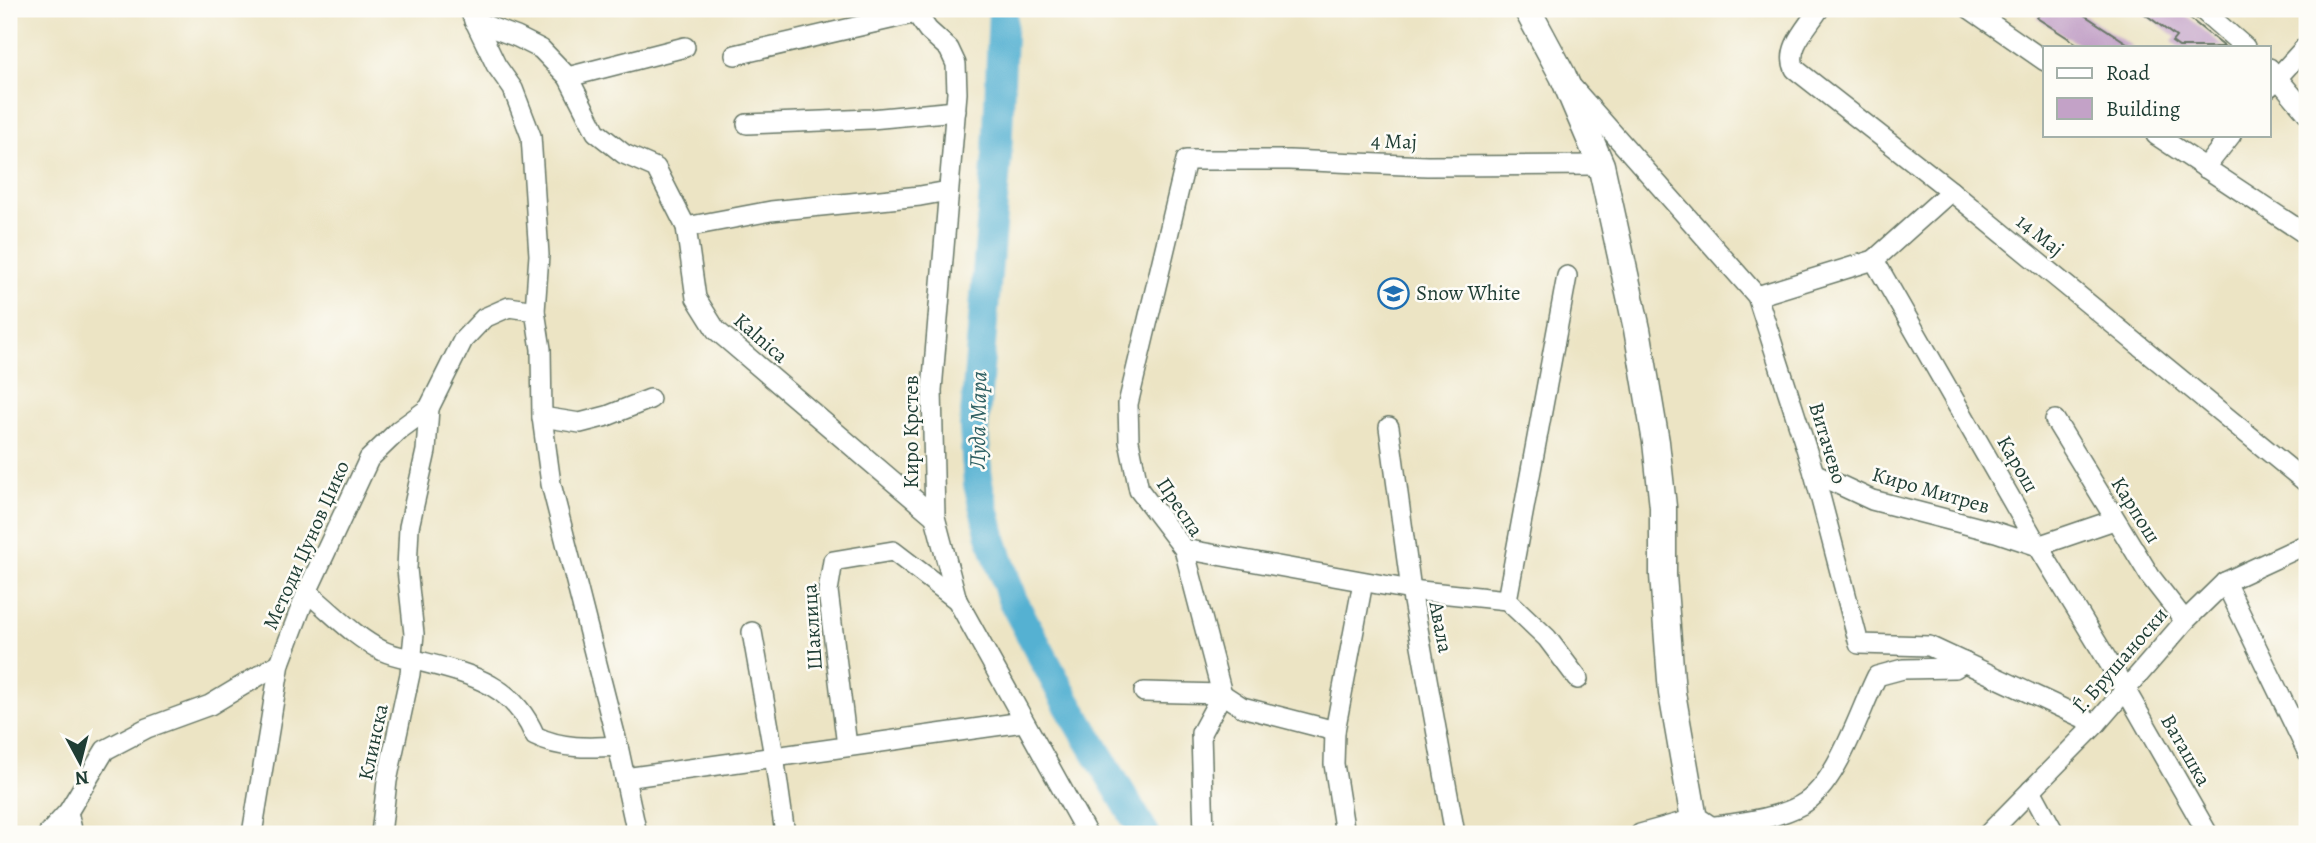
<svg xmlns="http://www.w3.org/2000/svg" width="2316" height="843" viewBox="0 0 2316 843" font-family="Alegreya,serif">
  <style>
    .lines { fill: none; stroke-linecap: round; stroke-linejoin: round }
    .river { stroke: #54b1d2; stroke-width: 30 }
    .building { fill: #c3a2c7 }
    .street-casing { stroke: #677766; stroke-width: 22 }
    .secondary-casing { stroke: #677766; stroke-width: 29 }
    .street { stroke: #fff; stroke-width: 19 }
    .secondary { stroke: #fff; stroke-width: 26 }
    .labels { text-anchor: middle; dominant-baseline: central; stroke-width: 5; stroke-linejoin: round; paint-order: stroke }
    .street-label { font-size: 21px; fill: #1f3d34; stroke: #fdfcf7 }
    .poi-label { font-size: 21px; fill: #1f3d34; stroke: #fdfcf7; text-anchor: start }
    .water-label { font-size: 23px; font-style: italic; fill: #2f6063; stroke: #fdfcf7 }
  </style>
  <rect width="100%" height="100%" fill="#fdfcf7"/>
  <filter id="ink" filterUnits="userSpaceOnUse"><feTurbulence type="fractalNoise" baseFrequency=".0143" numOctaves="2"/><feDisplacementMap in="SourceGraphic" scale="14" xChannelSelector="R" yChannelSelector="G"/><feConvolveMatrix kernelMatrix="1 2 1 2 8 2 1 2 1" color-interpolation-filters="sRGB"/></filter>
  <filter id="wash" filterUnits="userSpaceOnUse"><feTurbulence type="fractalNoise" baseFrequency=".00686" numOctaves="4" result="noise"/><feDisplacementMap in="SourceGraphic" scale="28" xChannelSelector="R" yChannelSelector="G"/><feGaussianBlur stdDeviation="1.57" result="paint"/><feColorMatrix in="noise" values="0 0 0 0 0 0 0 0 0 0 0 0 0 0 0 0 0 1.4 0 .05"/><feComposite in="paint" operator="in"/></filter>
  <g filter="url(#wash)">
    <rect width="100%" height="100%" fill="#ece4c4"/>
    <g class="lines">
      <polyline class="river" points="1003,9 997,155 974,428 978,484 991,536 1012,599 1066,701 1145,834"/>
    </g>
    <g id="blocks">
      <g class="building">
        <polygon points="2043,9 2075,9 2133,47 2082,47 2037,18"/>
        <polygon points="2138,9 2178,9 2225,47 2179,47 2172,42 2176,37"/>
      </g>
    </g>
  </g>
  <g filter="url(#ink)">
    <use href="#blocks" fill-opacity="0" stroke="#677766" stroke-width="2"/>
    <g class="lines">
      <defs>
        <g id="street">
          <polyline points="469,9 496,65 513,89 531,136 539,255 535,311 541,349 542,417 551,484 618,746 637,834"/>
          <polyline points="913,9 928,30 949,49 956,64 957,93 932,390 935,517 957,600 1087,834"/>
          <path d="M1819,9C1808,27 1785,48 1795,69L1951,191L2307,483"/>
          <polyline points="1970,9 2045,61"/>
          <polyline points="2201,9 2245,47"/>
          <polyline points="474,21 517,37 541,49 568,77 596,132 624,154 656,168 686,227 696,298 716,330 935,517"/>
          <polyline points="735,55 916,13"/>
          <polyline points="2269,68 2307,113"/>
          <polyline points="568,77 685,47"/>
          <polyline points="2269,87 2307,45"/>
          <polyline points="1573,88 1757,296 1814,473 1859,644 1929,646 2096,724"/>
          <polyline points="747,124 871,119 956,111"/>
          <polyline points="2156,135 2307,235"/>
          <polyline points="2205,168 2231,135"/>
          <polyline points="686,227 771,211 920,196 948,191"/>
          <polyline points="1874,260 2038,546 2125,689 2208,834"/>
          <polyline points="1757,296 1874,260 1951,191"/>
          <polyline points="542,417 580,423 607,416 650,399"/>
          <polyline points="2055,420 2150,576 2185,621"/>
          <polyline points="1389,427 1411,590 1455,834"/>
          <polyline points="1814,473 1872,500 1996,532 2038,546 2114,520"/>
          <polyline points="1184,549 1411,590 1507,600 1547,638 1578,679"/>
          <polyline points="2225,582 2307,751"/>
          <path d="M307,592C332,612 354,637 383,651C394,656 407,658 419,661C469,674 513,683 535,736C561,749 589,748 618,746"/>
          <polyline points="1507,600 1567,276"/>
          <polyline points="752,632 774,756 785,834"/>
          <polyline points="1144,692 1222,694 1242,707 1335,731"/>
          <polyline points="847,746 828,591 833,561 893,551 957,600"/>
          <polyline points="625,778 1023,722"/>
          <polyline points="2031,790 2055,834"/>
          <polyline points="68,812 73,834"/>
          <path d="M1706,827C1735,824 1776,819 1801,805C1837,786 1859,712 1877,676L1903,669L1955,668L1964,662"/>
          <polyline points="48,834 68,812 105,750 147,728 210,705 280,663 307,592 369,459 399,430 429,408 463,340 484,318 509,307 535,311"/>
          <polyline points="252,834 280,663"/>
          <polyline points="381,834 387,781 410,674 414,634 407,569 409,527 426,451 429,408"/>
          <polyline points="1204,834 1201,733 1222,694 1184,549 1139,490 1129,441 1128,404 1186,160 1289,160 1427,166 1601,165"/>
          <polyline points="1345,834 1334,764 1335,731 1363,582"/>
          <polyline points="1640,834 1694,819"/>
          <polyline points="1988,834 2096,724 2185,621 2225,582 2307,544"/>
        </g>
        <polyline id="secondary" points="1527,9 1563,76 1601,165 1637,329 1656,442 1663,507 1663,575 1672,693 1694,819 1706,827 1709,834"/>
      </defs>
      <use href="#street" class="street-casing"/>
      <use href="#secondary" class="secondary-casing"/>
      <use href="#street" class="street"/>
      <use href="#secondary" class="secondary"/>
    </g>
  </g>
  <defs>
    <symbol id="school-ring" viewBox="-11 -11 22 22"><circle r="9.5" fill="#fdfcf7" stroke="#1f6fb2" stroke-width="1.5"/><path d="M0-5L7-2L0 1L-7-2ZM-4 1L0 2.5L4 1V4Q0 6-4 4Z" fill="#1f6fb2"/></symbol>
  </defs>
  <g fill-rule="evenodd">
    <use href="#school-ring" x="1376" y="276" width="35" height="35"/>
  </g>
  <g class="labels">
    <g class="street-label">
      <text transform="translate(1394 141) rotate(2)">4 Мај</text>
      <text transform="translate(2040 235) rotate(39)">14 Мај</text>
      <text transform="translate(761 338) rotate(41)">Kalnica</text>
      <text transform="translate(911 432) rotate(-90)">Киро Крстев</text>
      <text transform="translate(1828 443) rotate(73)">Витачево</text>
      <text transform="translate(2018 464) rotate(60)">Карош</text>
      <text transform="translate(1931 490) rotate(16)">Киро Митрев</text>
      <text transform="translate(1180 507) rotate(56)">Преспа</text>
      <text transform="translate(2136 510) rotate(58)">Карпош</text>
      <text transform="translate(306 545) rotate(-66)">Методи Џунов Џико</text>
      <text transform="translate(812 627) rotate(-94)">Шаклица</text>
      <text transform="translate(1441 627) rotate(79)">Авала</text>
      <text transform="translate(2120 660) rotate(-49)">Ѓ. Брушаноски</text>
      <text transform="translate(373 742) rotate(-78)">Клинска</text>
      <text transform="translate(2186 750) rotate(60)">Ваташка</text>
    </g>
    <g class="poi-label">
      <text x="1416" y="293">Snow White</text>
    </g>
    <g class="water-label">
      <text transform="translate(978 420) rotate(-89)">Луда Мара</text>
    </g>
  </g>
  <rect width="2316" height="843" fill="none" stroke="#fdfcf7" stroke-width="35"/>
  <rect x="2043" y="46" width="228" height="91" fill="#fdfcf7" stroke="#a4b0a9" stroke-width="2"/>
  <rect x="2057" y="68" width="35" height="10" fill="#ffffff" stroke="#a4b0a9" stroke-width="2"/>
  <text x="2106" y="80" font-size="21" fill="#1f3d34">Road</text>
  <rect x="2057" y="98" width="35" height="21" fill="#c3a2c7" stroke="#a4b0a9" stroke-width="2"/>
  <text x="2106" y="116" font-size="21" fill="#1f3d34">Building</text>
  <g transform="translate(80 762) rotate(173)" stroke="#fdfcf7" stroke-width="5" paint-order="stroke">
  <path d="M0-5L12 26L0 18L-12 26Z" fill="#1f3d34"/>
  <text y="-10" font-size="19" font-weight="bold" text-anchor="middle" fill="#1f3d34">N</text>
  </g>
</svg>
